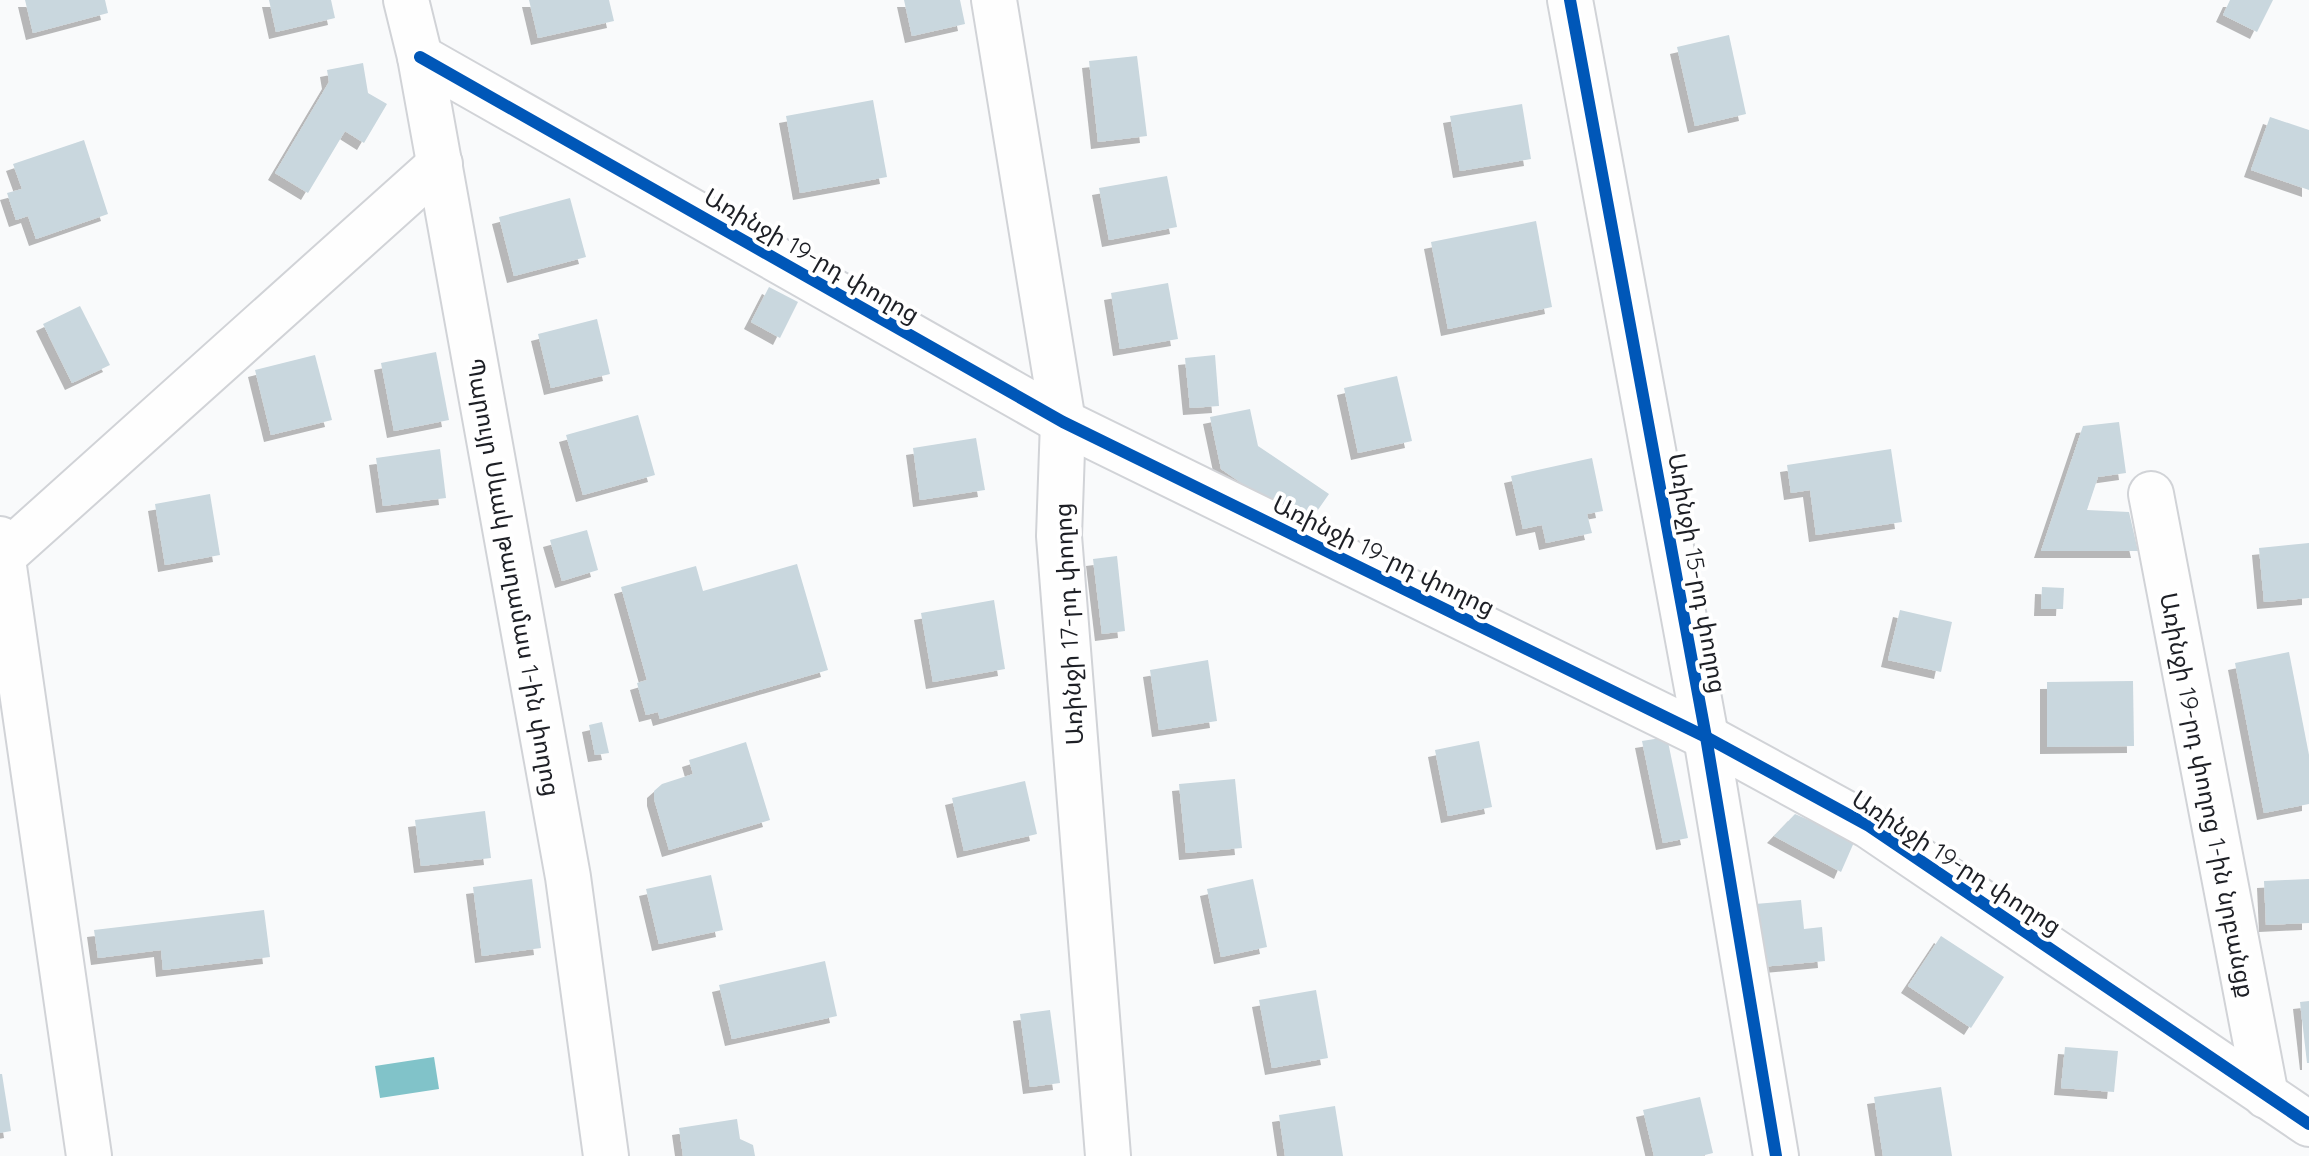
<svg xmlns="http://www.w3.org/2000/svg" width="2309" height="1156" viewBox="0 0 2309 1156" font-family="Quicksand,'Noto Sans Armenian',sans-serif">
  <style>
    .water { fill: #81c3c9 }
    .building { fill: #c9d7de; filter: url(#shadow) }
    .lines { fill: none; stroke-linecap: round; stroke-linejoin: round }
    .minor-casing { stroke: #d1d3d7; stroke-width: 48 }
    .minor { stroke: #fefefe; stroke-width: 44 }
    .cycleway-casing { stroke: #fff; stroke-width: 17 }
    .cycleway { stroke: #0057b8; stroke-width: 12 }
    .labels { text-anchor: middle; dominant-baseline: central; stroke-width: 8; stroke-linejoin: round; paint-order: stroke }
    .street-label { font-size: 24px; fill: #1d1f25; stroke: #fff }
  </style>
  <defs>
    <filter id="shadow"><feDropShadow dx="-7" dy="7" stdDeviation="0" flood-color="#0004"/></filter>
  </defs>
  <rect width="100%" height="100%" fill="#f9fafb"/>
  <polygon class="water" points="434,1057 439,1089 380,1098 375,1066"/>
  <g class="building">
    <polygon points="25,0 105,0 108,13 33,33"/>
    <polygon points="269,0 331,0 335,18 276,32"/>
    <polygon points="529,0 609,0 614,21 538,38"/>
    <polygon points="904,0 960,0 965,24 912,36"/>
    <polygon points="2230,0 2273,0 2257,32 2223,15"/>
    <polygon points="1729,35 1746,114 1695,126 1677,47"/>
    <polygon points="1137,56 1147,136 1098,142 1089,61"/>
    <polygon points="363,63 368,93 387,104 364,143 345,131 308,193 275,173 329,82 327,70"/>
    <polygon points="873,100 887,177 800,193 786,116"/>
    <polygon points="1522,104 1531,159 1460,171 1450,116"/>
    <polygon points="2270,117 2309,130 2309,190 2251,170"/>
    <polygon points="84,140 108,214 36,239 28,216 16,220 7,193 22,189 13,164"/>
    <polygon points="1167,176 1177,227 1109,240 1099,188"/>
    <polygon points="570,198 586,257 514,276 499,217"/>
    <polygon points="1536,221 1552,307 1448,329 1431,242"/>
    <polygon points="1168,283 1178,339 1120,349 1111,293"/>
    <polygon points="769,287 798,302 780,338 751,322"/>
    <polygon points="80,306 110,365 72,383 43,324"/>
    <polygon points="597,319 610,374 551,388 538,334"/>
    <polygon points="436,352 449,420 394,431 381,363"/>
    <polygon points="315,355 332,420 271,435 255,370"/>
    <polygon points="1215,355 1219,406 1190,408 1185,358"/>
    <polygon points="1397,376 1412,441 1358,453 1344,388"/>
    <polygon points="1250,409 1258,446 1329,494 1306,527 1221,469 1210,417"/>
    <polygon points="638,415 655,475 583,495 566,435"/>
    <polygon points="2119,422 2126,473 2098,477 2087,510 2129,512 2138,551 2041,551 2083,426"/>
    <polygon points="976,438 985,490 920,500 913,448"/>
    <polygon points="440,449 446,498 383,506 376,458"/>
    <polygon points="1891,449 1902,522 1816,535 1810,490 1791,493 1787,465"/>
    <polygon points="1592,458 1603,511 1587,514 1592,533 1546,543 1542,525 1523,529 1511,476"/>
    <polygon points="210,494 220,555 165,565 155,504"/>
    <polygon points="587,530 598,570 562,581 550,540"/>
    <polygon points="2309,543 2309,598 2264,602 2259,548"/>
    <polygon points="1117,556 1125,631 1102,634 1093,559"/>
    <polygon points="797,564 828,670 660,719 658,712 646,715 637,683 647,680 621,587 696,566 703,591"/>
    <polygon points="2042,587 2064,588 2063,609 2041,609"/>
    <polygon points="994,600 1005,669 933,682 921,613"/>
    <polygon points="1900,610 1952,622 1941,672 1888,660"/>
    <polygon points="2289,652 2309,755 2309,804 2264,813 2235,663"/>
    <polygon points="1208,660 1217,721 1159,730 1150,670"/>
    <polygon points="2133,681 2134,746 2047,747 2047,682"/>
    <polygon points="602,722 609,753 595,755 589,725"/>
    <polygon points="1667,737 1688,838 1663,843 1642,741"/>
    <polygon points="1479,741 1492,807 1448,816 1435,750"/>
    <polygon points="746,742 770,820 669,850 654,799 654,791 662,784 693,774 689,760"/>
    <polygon points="1235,779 1242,848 1186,853 1179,784"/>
    <polygon points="1025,781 1037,834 964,851 952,798"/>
    <polygon points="485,811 491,858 421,866 415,820"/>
    <polygon points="1795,814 1855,840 1841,872 1774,836"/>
    <polygon points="711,875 723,930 659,944 646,889"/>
    <polygon points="532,879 541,948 482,956 473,887"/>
    <polygon points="1253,879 1267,947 1221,957 1207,889"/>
    <polygon points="2309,879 2309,923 2266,925 2264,881"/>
    <polygon points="1801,900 1804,929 1822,927 1825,961 1761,967 1755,904"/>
    <polygon points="264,910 270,957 163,970 161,950 98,958 94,930"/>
    <polygon points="1941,936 2004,977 1971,1028 1908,986"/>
    <polygon points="825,961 837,1016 732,1039 719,985"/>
    <polygon points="1316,990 1328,1058 1272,1068 1259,1000"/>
    <polygon points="2309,1001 2309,1063 2307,1063 2300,1002"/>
    <polygon points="1050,1010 1060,1083 1030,1087 1020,1014"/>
    <polygon points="2065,1047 2118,1051 2114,1092 2061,1088"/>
    <polygon points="0,1074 2,1074 11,1131 0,1133"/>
    <polygon points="1941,1087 1952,1156 1883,1156 1874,1097"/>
    <polygon points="1700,1097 1713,1153 1701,1156 1654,1156 1643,1110"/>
    <polygon points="1335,1106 1343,1156 1285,1156 1279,1115"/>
    <polygon points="737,1119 740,1139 753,1145 755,1156 683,1156 679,1128"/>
  </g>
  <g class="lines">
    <defs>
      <g id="minor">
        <polyline points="406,0 420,57 568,877 606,1156"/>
        <polyline points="994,0 1063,422 1059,536 1108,1156"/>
        <polyline points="1570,0 1706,737 1776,1156"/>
        <polyline points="420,57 1063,422 1706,737 1869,826 2309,1124"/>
        <polyline points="2151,494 2266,1096"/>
        <polyline points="0,539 89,1156"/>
        <polyline points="0,559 440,164"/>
      </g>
    </defs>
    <use href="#minor" class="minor-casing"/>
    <use href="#minor" class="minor"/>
    <defs>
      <g id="cycleway">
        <polyline points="1570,0 1706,737 1776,1156"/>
        <polyline points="420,57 1063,422 1706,737 1869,826 2309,1124"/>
      </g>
    </defs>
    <use href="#cycleway" class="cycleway-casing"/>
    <use href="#cycleway" class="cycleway"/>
  </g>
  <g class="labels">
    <g class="street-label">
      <text transform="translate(812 255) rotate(30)">Առինջի 19-րդ փողոց</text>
      <text transform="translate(1384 555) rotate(26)">Առինջի 19-րդ փողոց</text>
      <text transform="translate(1698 573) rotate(80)">Առինջի 15-րդ փողոց</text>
      <text transform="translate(514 577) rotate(80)">Պարույր Սևակ թաղամաս 1-ին փողոց</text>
      <text transform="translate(1068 624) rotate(-93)">Առինջի 17-րդ փողոց</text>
      <text transform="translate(2208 795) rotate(79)">Առինջի 19-րդ փողոց 1-ին նրբանցք</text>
      <text transform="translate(1957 862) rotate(33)">Առինջի 19-րդ փողոց</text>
    </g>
  </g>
</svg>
